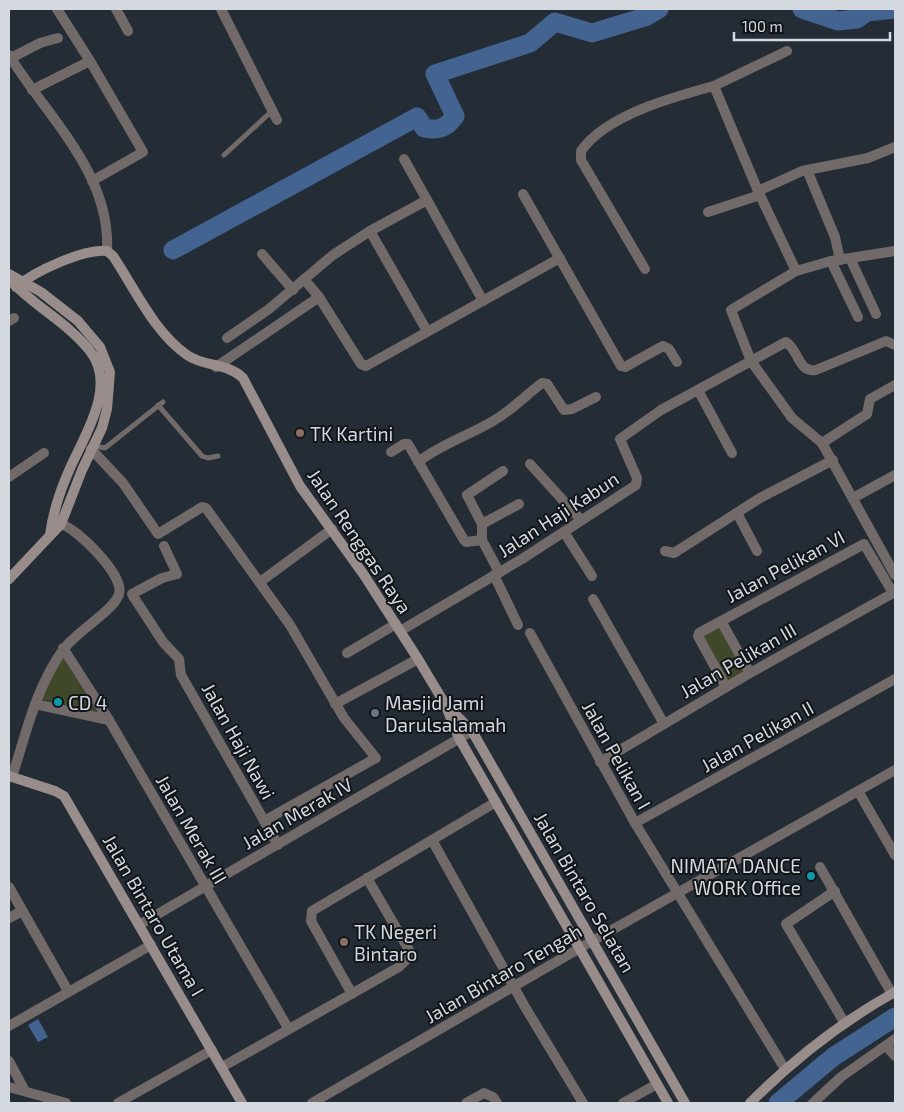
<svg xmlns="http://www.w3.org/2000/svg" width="904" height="1112" viewBox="0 0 904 1112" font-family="'Exo 2',sans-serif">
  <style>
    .green { fill: #3f4828 }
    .water { fill: #436490 }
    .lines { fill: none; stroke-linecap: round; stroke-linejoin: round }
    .river { stroke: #436490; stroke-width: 19 }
    .lane { stroke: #716a69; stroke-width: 5 }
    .street { stroke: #716a69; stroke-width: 10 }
    .secondary { stroke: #998d8b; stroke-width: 10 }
    .education-dot { fill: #8d6e63; stroke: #111519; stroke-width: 2 }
    .culture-dot { fill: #0f9aa8; stroke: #111519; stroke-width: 2 }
    .worship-dot { fill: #6b7280; stroke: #111519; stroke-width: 2 }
    .labels { text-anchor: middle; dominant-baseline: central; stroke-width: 4; stroke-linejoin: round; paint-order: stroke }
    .poi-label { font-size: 19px; fill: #d4d9df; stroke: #111519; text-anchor: start }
    .street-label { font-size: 19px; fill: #d4d9df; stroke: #111519 }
  </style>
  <rect width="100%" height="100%" fill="#242d36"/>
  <g class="green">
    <polygon points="719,625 746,673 728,684 700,635"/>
    <polygon points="63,657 98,713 40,699"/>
  </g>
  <polygon class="water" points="38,1019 48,1037 38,1042 28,1025"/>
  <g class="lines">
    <g class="river">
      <polyline points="802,9 838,21 857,19 867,12 895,9"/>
      <path d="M173,250L417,117L424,128C438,131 447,128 455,116L435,74L530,43L555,22L592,33L645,17L659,9"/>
      <polyline points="778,1103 833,1057 895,1017"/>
    </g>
    <g class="lane">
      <polyline points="224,155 272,111"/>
      <polyline points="158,405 202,456 208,458 218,456"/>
      <polyline points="94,446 105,448 163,402"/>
    </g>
    <g class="street">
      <polyline points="57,9 90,61"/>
      <polyline points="116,9 128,31"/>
      <polyline points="221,9 277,120"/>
      <path d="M9,55C47,117 111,173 107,251"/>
      <polyline points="11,58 40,43 58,38"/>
      <polyline points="714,86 787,51"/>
      <polyline points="32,90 90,61 143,152 92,181"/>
      <polyline points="404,159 427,200"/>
      <polyline points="807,170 835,237 840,260"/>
      <polyline points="758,191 802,171 868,158 895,147"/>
      <polyline points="523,194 621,366 625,367 663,346 669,349 677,362"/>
      <polyline points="708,212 760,195"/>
      <polyline points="370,231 427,331"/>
      <polyline points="895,251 831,261 796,271 731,310 751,361 792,418 822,443 895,575"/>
      <polyline points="262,254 293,290"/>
      <polyline points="850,258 876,314"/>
      <polyline points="831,261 858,317"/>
      <path d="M645,269L581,160V151C606,115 673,97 714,86L758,191L796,271"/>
      <polyline points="304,279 319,297 361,364 366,366 560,258"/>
      <polyline points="9,321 14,318"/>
      <polyline points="227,338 269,309 333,255 370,231 427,200 483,301"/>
      <polyline points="216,367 319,297"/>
      <polyline points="698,390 732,453"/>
      <polyline points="822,443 867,414 870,399 895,385"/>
      <polyline points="91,449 123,483 158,534 202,507 206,508 290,625 344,718 376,758 264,821"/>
      <polyline points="391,452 404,444 408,444 464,540 466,542 482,540 499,572"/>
      <path d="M418,462C441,444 468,436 493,421C511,411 526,395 542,383L547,384L564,410L572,409L596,397"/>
      <polyline points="530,464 581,520"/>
      <polyline points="9,477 44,453"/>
      <polyline points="853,498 895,475"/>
      <polyline points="737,513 757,551"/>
      <polyline points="482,524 519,504"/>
      <polyline points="564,532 592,576"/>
      <polyline points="482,540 482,524 467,495 503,471"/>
      <polyline points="164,546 177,574 162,578 132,594 133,596 163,642 179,659 181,675 278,845"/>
      <polyline points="665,551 674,553 760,498 833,460"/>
      <polyline points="494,575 518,625"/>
      <polyline points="260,582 332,529"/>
      <polyline points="593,599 664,724"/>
      <polyline points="721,621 750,673"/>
      <path d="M400,631L522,559L636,485L637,478L620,439L661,410L786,342C799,350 798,373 816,370L886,341L895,345"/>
      <polyline points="530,633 635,823 785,1069"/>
      <polyline points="63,648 109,720 288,1028"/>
      <polyline points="347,653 396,624"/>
      <polyline points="726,687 698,636 699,633 864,544 893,593"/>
      <polyline points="35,704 109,720"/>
      <polyline points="335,704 418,659"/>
      <polyline points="600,762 750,673 895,592"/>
      <path d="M12,777C26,734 36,687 63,650C75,632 114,611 119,594C125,576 78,529 61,524"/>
      <polyline points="858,791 895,855"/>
      <polyline points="635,823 895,679"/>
      <polyline points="432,840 525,1007 583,1103"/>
      <polyline points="820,867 892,994"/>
      <polyline points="9,887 68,991"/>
      <polyline points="835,891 786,924 844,1022"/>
      <polyline points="9,918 22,911"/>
      <polyline points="139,925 472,731"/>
      <polyline points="352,994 311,921 312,911 496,802"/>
      <polyline points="9,1026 151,945"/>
      <polyline points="886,1046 895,1056"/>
      <polyline points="9,1061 25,1091"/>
      <polyline points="222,1067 399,967 407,959 409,950 367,878"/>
      <polyline points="9,1087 66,1103"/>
      <polyline points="118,1103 212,1050"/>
      <polyline points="312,1103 580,948 895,770"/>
      <polyline points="466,1103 484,1093 493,1097 497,1103"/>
      <polyline points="623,1103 657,1084"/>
      <polyline points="813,1103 841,1077 895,1039"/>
    </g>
    <g class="secondary">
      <polyline points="9,274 41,292 78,321 100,347 110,372 107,409 102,428 82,470 61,524 9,579"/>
      <path d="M13,283C37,308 69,324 90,351C117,385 86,433 71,466C61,488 53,511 50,535"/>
      <path d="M16,287C35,271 83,249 107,251L113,256C135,289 154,332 187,355C204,367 228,363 243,378L300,486L364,575L418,659L445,704L459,738L668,1103"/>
      <polyline points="449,708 472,731 685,1103"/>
      <polyline points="9,776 55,791 64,796 242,1103"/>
      <path d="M750,1103C794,1059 841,1022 895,992"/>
    </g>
  </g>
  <g class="education-dot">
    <circle cx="300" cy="433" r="5"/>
    <circle cx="344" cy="942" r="5"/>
  </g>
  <g class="culture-dot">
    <circle cx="58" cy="702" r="5"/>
    <circle cx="811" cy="876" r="5"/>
  </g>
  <circle class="worship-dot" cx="375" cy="713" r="5"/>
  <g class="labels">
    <g class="poi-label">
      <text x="310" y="433">TK Kartini</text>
      <text x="68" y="702">CD 4</text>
      <text x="385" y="702">Masjid Jami<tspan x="385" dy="22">Darulsalamah</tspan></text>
      <text x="801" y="865" text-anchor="end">NIMATA DANCE<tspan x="801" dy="22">WORK Office</tspan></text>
      <text x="354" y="931">TK Negeri<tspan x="354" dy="22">Bintaro</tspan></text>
    </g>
    <g class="street-label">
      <text transform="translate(558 514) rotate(-33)">Jalan Haji Kabun</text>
      <text transform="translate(360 541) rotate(56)">Jalan Renggas Raya</text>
      <text transform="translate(785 566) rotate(-28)">Jalan Pelikan VI</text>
      <text transform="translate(738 660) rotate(-30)">Jalan Pelikan III</text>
      <text transform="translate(757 736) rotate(-29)">Jalan Pelikan II</text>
      <text transform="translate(239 741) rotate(61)">Jalan Haji Nawi</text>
      <text transform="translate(617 755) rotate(61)">Jalan Pelikan I</text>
      <text transform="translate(297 813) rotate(-30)">Jalan Merak IV</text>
      <text transform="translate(192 829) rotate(60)">Jalan Merak III</text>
      <text transform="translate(585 892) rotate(60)">Jalan Bintaro Selatan</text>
      <text transform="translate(154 915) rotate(60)">Jalan Bintaro Utama I</text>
      <text transform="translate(503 973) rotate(-30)">Jalan Bintaro Tengah</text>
    </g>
  </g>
  <rect width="904" height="1112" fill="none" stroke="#d4d9df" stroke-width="20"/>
  <path d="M734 32v8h156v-8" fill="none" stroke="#d4d9df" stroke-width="2.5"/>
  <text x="742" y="32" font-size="15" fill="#d4d9df" stroke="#111519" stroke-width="4" paint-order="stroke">100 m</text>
</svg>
